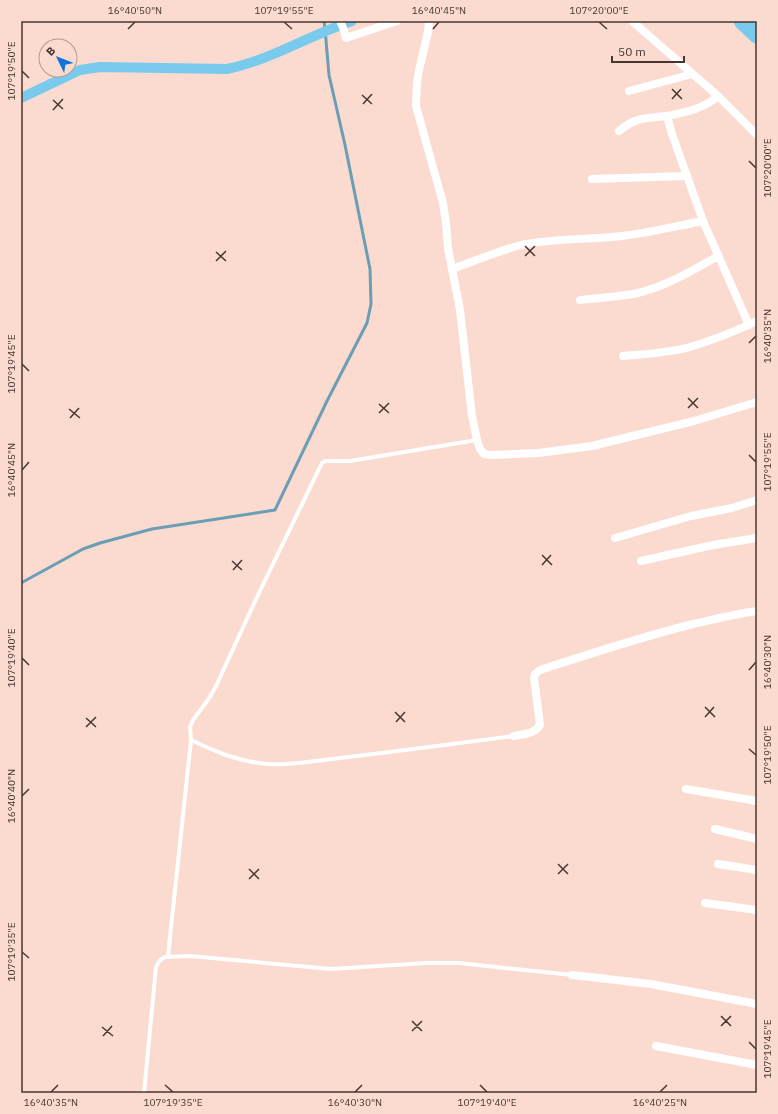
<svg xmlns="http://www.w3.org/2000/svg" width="778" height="1114" viewBox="0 0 778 1114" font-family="'IBM Plex Sans',sans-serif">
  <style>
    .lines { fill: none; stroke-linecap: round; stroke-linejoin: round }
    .stream { stroke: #6b9eb5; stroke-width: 3 }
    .canal { stroke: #7acaed; stroke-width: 10 }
    .river { stroke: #7acaed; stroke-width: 17 }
    .service { stroke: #fff; stroke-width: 4 }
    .minor { stroke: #fff; stroke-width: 8 }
    .ticks { fill: none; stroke: #473731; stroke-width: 1.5 }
    .neatline { fill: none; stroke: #473731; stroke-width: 1.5 }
    .ticks-label { font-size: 10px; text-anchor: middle; fill: #473731 }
  </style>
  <rect width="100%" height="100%" fill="#fbdbcf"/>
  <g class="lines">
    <polyline class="stream" points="21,583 83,549 100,543 152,529 275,510 327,401 367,323 371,304 370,269 345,145 329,75 325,29 324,21"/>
    <path class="canal" d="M21,98L80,70L100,67L227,69C271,60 310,35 352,21"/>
    <polyline class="river" points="742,21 757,35"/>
    <g class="service">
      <path d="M191,740C216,752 240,762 268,764C278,765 289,764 299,763L398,751L514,736"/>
      <polyline points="168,956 191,740 190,727 193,720 208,700 216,686 257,597 320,467 322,463 326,461 350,461 477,440"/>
      <polyline points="144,1093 156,967 160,960 165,957 190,956 331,969 426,963 459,963 572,975"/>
    </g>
    <g class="minor">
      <polyline points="340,21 344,30 346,38 397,21"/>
      <polyline points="429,21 428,32 419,70 417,83 416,106 443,203 446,223 448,248 460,310 472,416 477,440 480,449 484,454 491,455 538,453 592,446 694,421 757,402"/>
      <polyline points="632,21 718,96 757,135"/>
      <polyline points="629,91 692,74"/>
      <path d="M718,96C703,109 686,112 667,116L672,134L703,221L749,325"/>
      <path d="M619,131C635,117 647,118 667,116"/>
      <polyline points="592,179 687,176"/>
      <path d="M452,269C475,261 498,251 521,245C554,238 588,240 622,236C649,233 676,226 703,221"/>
      <path d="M580,300C598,298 616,297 633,294C663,288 692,271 718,256"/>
      <path d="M623,356C645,354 669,353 690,347C713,340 736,331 757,321"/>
      <polyline points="615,538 691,516 732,508 757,500"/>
      <polyline points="641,561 713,545 757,538"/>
      <path d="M514,736C523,734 535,734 540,725L534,678L535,674L540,670C589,654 638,638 689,625C711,620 734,614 757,611"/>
      <polyline points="686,789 757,801"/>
      <polyline points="715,829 757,839"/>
      <polyline points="718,864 757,870"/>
      <polyline points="705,903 757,910"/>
      <polyline points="572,975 651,984 757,1004"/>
      <polyline points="656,1046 757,1065"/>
    </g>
  </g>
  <path class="ticks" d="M284,22L292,29M599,22L607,29M128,29L135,22M433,29L439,22M22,71L29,78M672,89L682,99M362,95L372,104M672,99L681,89M53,100L63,109M363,104L372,94M53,110L63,99M749,161L756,168M525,246L535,256M216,252L226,261M525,256L535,246M216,261L226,251M749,343L756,336M22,364L29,371M688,398L698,408M379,404L389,413M688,408L698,398M69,409L80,418M379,413L389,403M70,418L79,408M749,455L756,462M22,470L29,462M542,555L552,565M232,561L242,570M542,565L551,555M233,570L242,560M22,658L29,665M749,670L756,662M705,707L715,717M395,712L405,722M705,717L714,707M86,718L96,727M396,722L405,712M86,727L96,717M749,749L756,755M22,796L29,789M558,864L568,874M249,869L259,879M558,874L568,864M249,879L259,869M22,952L29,958M721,1016L731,1026M412,1021L422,1031M721,1026L731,1016M102,1027L113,1036M412,1031L422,1021M103,1036L112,1026M749,1042L756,1049M165,1085L173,1092M480,1085L487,1092M51,1092L58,1085M355,1092L362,1085M660,1092L667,1085"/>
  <rect width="778" height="1114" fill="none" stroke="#fbdbcf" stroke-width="44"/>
  <g transform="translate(58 58) rotate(313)"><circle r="19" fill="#fbdbcf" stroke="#b39990"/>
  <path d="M0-3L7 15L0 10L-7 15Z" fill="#1173dc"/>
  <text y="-6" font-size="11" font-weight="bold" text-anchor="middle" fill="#473731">B</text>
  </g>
  <path d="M612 56v6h72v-6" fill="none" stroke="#473731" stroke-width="2"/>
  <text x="618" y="56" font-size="12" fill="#473731" stroke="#fbdbcf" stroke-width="3" paint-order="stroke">50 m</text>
  <rect x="22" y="22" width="734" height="1070" class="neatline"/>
  <g class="ticks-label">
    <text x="135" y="14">16°40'50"N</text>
    <text x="284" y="14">107°19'55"E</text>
    <text x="439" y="14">16°40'45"N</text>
    <text x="599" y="14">107°20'00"E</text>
    <text transform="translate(11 71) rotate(-90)" y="4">107°19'50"E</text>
    <text transform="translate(767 168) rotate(-90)" y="4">107°20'00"E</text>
    <text transform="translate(767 336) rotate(-90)" y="4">16°40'35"N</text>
    <text transform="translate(11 364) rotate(-90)" y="4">107°19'45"E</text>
    <text transform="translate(767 462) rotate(-90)" y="4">107°19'55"E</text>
    <text transform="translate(11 470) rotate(-90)" y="4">16°40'45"N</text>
    <text transform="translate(11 658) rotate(-90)" y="4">107°19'40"E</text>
    <text transform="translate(767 662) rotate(-90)" y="4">16°40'30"N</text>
    <text transform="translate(767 755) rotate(-90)" y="4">107°19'50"E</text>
    <text transform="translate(11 796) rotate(-90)" y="4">16°40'40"N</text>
    <text transform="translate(11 952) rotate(-90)" y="4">107°19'35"E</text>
    <text transform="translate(767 1049) rotate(-90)" y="4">107°19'45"E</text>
    <text x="51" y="1106">16°40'35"N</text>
    <text x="173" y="1106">107°19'35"E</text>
    <text x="355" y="1106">16°40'30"N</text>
    <text x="487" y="1106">107°19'40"E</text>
    <text x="660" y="1106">16°40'25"N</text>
  </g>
</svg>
